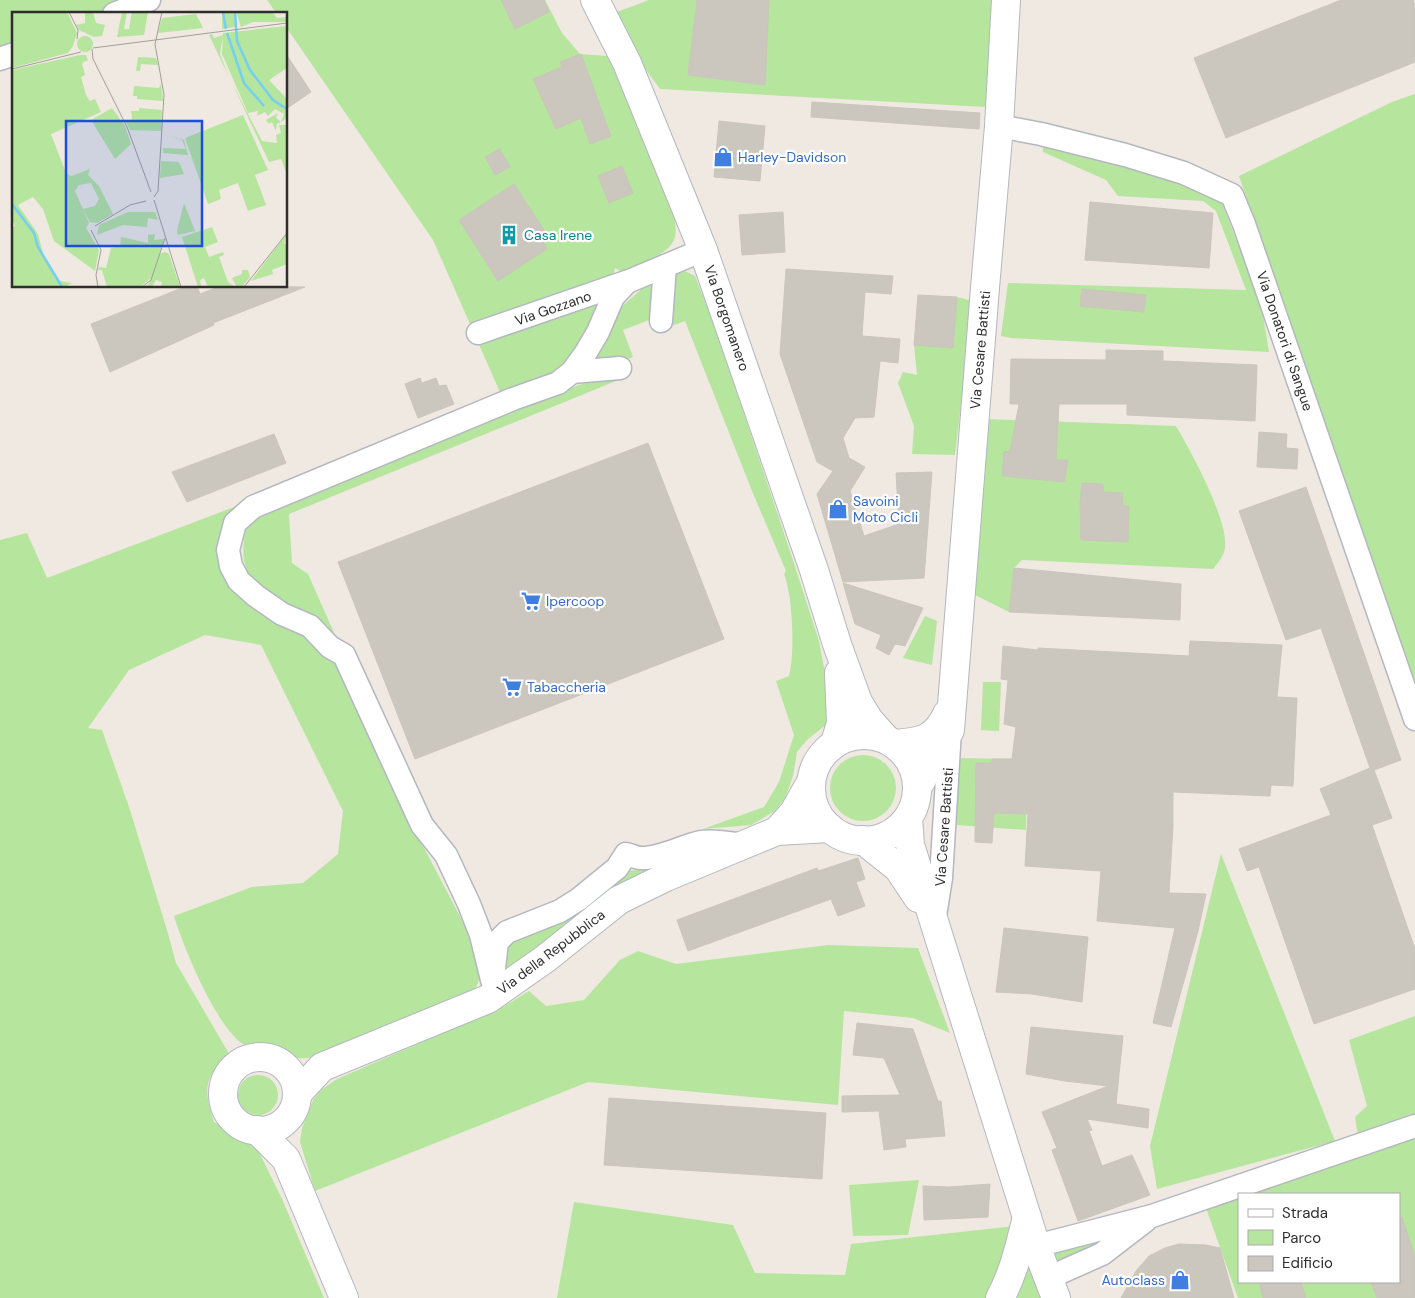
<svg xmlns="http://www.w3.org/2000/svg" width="1415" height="1298" viewBox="0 0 1415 1298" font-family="'DM Sans',sans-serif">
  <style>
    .green { fill: #b6e59e; fill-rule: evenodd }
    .building { fill: #cbc7bf; stroke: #cbc5ba }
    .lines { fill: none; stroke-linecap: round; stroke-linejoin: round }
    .minor-casing { stroke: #b4b7c1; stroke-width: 25 }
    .tertiary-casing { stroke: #b4b7c1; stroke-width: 30 }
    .secondary-casing { stroke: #b4b7c1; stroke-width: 30 }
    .minor { stroke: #fff; stroke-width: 22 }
    .tertiary { stroke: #fff; stroke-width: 28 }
    .secondary { stroke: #fff; stroke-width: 28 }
    .labels { text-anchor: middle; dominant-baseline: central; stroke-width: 4.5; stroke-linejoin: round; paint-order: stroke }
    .shop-label { font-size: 14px; fill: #366cbe; stroke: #fff; text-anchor: start }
    .culture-label { font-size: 14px; fill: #0d838f; stroke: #fff; text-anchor: start }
    .street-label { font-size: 14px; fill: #2e2e2e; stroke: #fff }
    .inset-river { fill: none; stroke: #75cff0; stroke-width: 2.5 }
    .inset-road { fill: none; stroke: #a29e99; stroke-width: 1 }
    .view { fill: #1d4ed8; fill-opacity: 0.15; stroke: #1d4ed8; stroke-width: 2.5 }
    .inset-edge { fill: none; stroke: #2e2e2e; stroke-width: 2.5 }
  </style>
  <rect width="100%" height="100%" fill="#efe9e1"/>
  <g class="green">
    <polygon points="0,0 133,0 100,14 14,14 14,47 0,53"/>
    <path d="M267,0H545L562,33L580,54L608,56L673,211C675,221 678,233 673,242C665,256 635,266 622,272L615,268L606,301L563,372L503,399L433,240L286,27V14H277Z"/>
    <polygon points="649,0 993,0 986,107 660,89 638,59 617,12"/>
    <polygon points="1415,94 1415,686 1239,176 1392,102"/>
    <polygon points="1043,146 1191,182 1222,203 1256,291 1259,291 1269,352 1011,338 1001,336 1008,283 1246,290 1216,211 1203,201 1118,196 1106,180 1043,152"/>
    <path d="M685,271L695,276L713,322L790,551L819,641L828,689L827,724L807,740L797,752L793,776L785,798L775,811L751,825L703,829L764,807L779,782L794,735L776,681L789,676C795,653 793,597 784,574L786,571L752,491L685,321L671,326L665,314L623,330L633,357L617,364L589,366L619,309L644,287Z"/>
    <polygon points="957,297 973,301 955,455 912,454 914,426 898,383 903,372 917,375 914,345 953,347"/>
    <path d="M615,376L616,381L289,514L292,563L308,574L339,644C324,632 310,617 294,607C285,601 275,598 267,592C239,572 241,553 247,523L272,507L579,385Z"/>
    <path d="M986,419L1176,426C1190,450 1233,527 1224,552C1222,558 1217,564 1213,569L1022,560L1014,568L1009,612L973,594Z"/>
    <path d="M250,501L223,565L334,658L423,846L476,947L481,972L478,983L473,992L321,1056C314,1057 305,1059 298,1058C288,1056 279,1051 269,1048C262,1046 253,1049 246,1046C218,1032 183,946 174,916L252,887L303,883L338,854L343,811L261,645L205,635L129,670L88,728L102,730L129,807L167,930L176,963L231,1057C227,1061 221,1065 216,1069C201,1083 209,1106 214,1122L257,1148L282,1199L324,1298H0V540L27,533L47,578Z"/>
    <polygon points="925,616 937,621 932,665 903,658"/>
    <polygon points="983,682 1001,682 999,731 981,730"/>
    <circle cx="863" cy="788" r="33"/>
    <polygon points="955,758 1027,759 1026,830 957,825"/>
    <polygon points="679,853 572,923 504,972 505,939 623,871 639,870"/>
    <polygon points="1221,854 1335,1141 1157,1189 1150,1146"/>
    <polygon points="828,945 918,948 950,1033 913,1018 844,1011 838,1105 588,1082 315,1191 300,1142 302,1128 313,1100 321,1090 337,1079 503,1007 529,991 546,1006 584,1000 620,960 638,951 676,964"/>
    <polygon points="1415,1016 1415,1115 1358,1136 1355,1117 1367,1106 1349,1040"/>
    <circle cx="258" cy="1095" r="20"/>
    <path d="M1415,1133V1298H1238L1205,1205ZM1239,1194H1399V1282H1239Z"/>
    <polygon points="919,1180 908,1235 853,1236 849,1185"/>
    <polygon points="574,1202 733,1225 755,1273 845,1275 851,1244 1015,1226 991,1298 557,1298"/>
    <polygon points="1106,1238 1099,1246 1053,1264 1050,1255 1074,1246"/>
    <polygon points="1031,1250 1046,1295 1040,1298 1009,1298"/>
  </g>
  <g class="building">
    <polygon points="501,0 544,0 549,12 515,29"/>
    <polygon points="697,0 769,0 765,85 688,75"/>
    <polygon points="1341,0 1413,0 1415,6 1415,62 1226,138 1194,58"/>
    <polygon points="286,54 311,92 286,109"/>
    <polygon points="581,54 611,136 590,144 581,118 556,129 533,79 562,67 560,62"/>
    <polygon points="812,102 980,113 979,129 811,117"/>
    <polygon points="719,121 765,126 760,181 714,177"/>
    <polygon points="500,149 510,167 495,175 485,157"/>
    <polygon points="622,166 633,193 609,203 598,176"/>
    <polygon points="514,184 549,238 543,242 547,249 498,281 459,220"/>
    <polygon points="1090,202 1213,213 1209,268 1085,260"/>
    <polygon points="783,212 785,252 742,255 739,215"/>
    <polygon points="786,269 893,276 891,294 865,292 862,336 900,339 898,363 880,361 874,417 855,418 843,438 849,458 865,467 850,491 864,536 899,524 896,473 932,472 924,578 843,582 817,494 833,471 817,462 780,354"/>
    <polygon points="187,286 197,286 200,294 220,286 305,287 213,323 214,325 110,372 91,324"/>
    <polygon points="1082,289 1146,295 1144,312 1080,306"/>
    <polygon points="918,295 957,297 953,348 914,345"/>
    <polygon points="1106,350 1163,351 1163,361 1257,365 1255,421 1127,415 1127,404 1059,404 1056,460 1068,460 1064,482 1002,476 1004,452 1010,451 1019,404 1010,404 1011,359 1106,360"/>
    <polygon points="420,378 422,383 436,378 439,386 446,385 454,404 418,418 405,384"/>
    <polygon points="1259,432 1287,434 1286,448 1298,449 1297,469 1257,467"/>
    <polygon points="274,434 286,463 187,502 172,472"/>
    <polygon points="648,443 724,639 415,759 338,562"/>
    <polygon points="1082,483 1103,484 1103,492 1123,493 1123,506 1129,506 1128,542 1081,540 1080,504"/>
    <polygon points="1306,487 1401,760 1374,770 1392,818 1372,825 1415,949 1415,989 1314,1024 1259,867 1247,871 1239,849 1331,815 1320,789 1370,768 1321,628 1286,640 1239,511"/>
    <polygon points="1014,568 1181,584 1180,620 1009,612"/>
    <polygon points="843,583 923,608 905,646 895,644 889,655 876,648 881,635 855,624"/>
    <polygon points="1190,641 1282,645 1277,697 1297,698 1293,786 1271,785 1270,796 1173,792 1173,826 1169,893 1206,894 1198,931 1171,1027 1153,1023 1175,928 1097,921 1101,871 1025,866 1028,814 994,813 992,843 975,842 976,763 992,763 992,759 1012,759 1016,727 1004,724 1008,680 1001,679 1003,646 1038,650 1038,648 1189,656"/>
    <polygon points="858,858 865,879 856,882 865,906 838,916 831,899 688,951 677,920 817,868 818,871"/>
    <polygon points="1004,928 1088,937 1082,1002 1032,994 996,992"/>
    <polygon points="857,1023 913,1029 938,1101 941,1101 945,1136 905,1139 906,1147 884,1150 879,1111 842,1112 842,1096 900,1095 884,1058 853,1055"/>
    <polygon points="1031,1027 1123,1036 1116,1104 1149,1109 1148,1128 1087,1119 1092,1130 1089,1131 1102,1166 1132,1155 1150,1195 1078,1221 1052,1150 1057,1148 1042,1112 1108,1086 1065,1081 1026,1074"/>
    <polygon points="609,1098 826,1113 822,1179 604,1165"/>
    <polygon points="990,1184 988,1217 924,1220 923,1186 949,1187"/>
    <polygon points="1402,1217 1415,1257 1415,1298 1377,1298 1371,1282 1399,1282 1399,1218"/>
    <polygon points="1179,1244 1206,1245 1220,1248 1234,1298 1121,1298 1136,1271 1149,1256 1165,1248"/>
    <polygon points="1259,1282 1301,1282 1306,1298 1263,1298"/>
  </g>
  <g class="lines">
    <defs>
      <g id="minor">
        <polyline points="114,14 149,0"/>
        <polyline points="0,59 14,54"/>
        <polyline points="999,126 1041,134 1125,155 1184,173 1232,195 1244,224 1415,719"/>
        <polyline points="661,321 665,266"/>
        <polyline points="478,333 626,282"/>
        <polyline points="572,372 620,368"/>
        <polyline points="934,922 941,878 950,730"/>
        <path d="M494,968L497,942L507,932L560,911L579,899L617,868L626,854C631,855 636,858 641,858C659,859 682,846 701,842C715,840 729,843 743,845"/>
        <polyline points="492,980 481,935 469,904 446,855 422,825 344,655 330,647 310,626 282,614 256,596 239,581 231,566 228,550 235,523 253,507 513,399 558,383 572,372 585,354 598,332 613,297 627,282 703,250"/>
        <polyline points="1036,1246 1152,1216 1415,1126"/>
        <polyline points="1048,1278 1102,1254 1145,1221"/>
      </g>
      <g id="tertiary">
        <path d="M894,744C921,742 935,740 947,714"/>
        <polyline points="917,788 950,730 985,288 999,126 1006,0"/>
        <polyline points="777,831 794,812 811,782"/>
        <circle cx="260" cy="1094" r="37"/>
        <polyline points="297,1094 322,1067 488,999 545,959 619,900 666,877 777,831 830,828"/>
        <polyline points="257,1130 286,1159 344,1298"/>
        <path d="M1000,1298C1014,1273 1020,1244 1027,1217"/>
      </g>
      <g id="secondary">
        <polyline points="595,0 627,63 703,250 814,570 837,644 858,702 869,720 886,739"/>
        <circle cx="864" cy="788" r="53"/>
        <polyline points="835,743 841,723 839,673"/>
        <polyline points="908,818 910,845 1036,1246 1056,1298"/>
        <polyline points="863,840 898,868 918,898"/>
      </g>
    </defs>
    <use href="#minor" class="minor-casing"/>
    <use href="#tertiary" class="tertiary-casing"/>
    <use href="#secondary" class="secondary-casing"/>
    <use href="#minor" class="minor"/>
    <use href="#tertiary" class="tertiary"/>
    <use href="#secondary" class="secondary"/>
  </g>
  <defs>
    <symbol id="shop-bare" viewBox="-9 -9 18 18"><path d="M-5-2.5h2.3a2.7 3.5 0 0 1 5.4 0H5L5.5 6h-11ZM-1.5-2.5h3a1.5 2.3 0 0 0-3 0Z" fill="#3f7fe0" stroke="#fff" stroke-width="2.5" paint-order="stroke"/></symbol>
    <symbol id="building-bare" viewBox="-9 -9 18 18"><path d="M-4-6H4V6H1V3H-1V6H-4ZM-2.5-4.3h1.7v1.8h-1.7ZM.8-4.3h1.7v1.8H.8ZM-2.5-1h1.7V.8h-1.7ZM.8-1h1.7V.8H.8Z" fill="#0f9aa8" stroke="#fff" stroke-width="2.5" paint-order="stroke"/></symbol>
    <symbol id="supermarket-bare" viewBox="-9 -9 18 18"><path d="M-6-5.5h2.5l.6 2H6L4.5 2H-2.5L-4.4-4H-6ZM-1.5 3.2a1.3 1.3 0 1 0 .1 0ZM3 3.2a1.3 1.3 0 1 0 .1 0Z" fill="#3f7fe0" stroke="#fff" stroke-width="2.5" paint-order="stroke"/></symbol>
  </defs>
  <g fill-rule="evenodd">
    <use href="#shop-bare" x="709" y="143" width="28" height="28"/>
    <use href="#building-bare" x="495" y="221" width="28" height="28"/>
    <use href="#shop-bare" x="824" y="495" width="28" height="28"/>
    <use href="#supermarket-bare" x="517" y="587" width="28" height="28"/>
    <use href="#supermarket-bare" x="498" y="673" width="28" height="28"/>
    <use href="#shop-bare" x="1166" y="1266" width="28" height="28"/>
  </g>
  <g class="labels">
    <g class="shop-label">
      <text x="738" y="157">Harley-Davidson</text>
      <text x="853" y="501">Savoini<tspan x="853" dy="16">Moto Cicli</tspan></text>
      <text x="546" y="601">Ipercoop</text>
      <text x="527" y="687">Tabaccheria</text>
      <text x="1165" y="1280" text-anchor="end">Autoclass</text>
    </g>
    <g class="culture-label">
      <text x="524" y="235">Casa Irene</text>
    </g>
    <g class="street-label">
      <text transform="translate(553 308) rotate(-19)">Via Gozzano</text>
      <text transform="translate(727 318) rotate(71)">Via Borgomanero</text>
      <text transform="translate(1285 341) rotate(71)">Via Donatori di Sangue</text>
      <text transform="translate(980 350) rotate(-85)">Via Cesare Battisti</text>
      <text transform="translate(944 827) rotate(-86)">Via Cesare Battisti</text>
      <text transform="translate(551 952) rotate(-37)">Via della Repubblica</text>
    </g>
  </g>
  <g transform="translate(12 12)">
    <rect width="275" height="275" fill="#efe9e1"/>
    <path d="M0,0H55L65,21L61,34L56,41L0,56ZM73,0H81L84,11L93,13L90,24L82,25L67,18L64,13L73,11ZM110,0H115L112,17H117L120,0H136L132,23L105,25ZM210,0H222L224,15L210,17ZM224,0H260L265,6L275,5V10H241L229,15ZM184,2L191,16L146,21L150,6ZM275,14V56L257,68L275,87L274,107L265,112L264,119L260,110L257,112L254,108L266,101L264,106L269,110L272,102L263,97L256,104L253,100L245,104L246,99L236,101L210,42L211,21ZM200,22L202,26L211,23L208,42L217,65L197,23ZM65 32a8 8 0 1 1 16 0a8 8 0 1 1-16 0ZM68,43H74L76,48L70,51L73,63L69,65L74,83L78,89L83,87L89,100L39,122L54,161L59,164L78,157L76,163L87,174L101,202L85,211L78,210L71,197L83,194L87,187L79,171L67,173L63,179L77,211L74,216L87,238L83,259L42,229L31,197L21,185L6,193L26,222L32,245L48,269L60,271L53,275H0V215L3,214L0,208V58ZM126,45L144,46L146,53L129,52L128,59H124ZM219,69L250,129L265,131L264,123L269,121L267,113H275V162L269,147L257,150ZM149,72L151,89L125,87V84H121L122,74L147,76ZM100,96L113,114L119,132L103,147L79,108ZM127,96L150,98L149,119L118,118L114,110L120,107L119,99H127ZM231,103L256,158L243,163L254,193L236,199L226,171L207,178L209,187L196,192L173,126ZM155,123L172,128L176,143L151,141V136L174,137L170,128ZM149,149L167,150L172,162L148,166ZM172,191L183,219L166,223L165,219ZM116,200H143L146,208L136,206L135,215L111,213L85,223L87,213ZM200,215L206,230L193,235L197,245L211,240L212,243L207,245L216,270L223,275H196L192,266L188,268L189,273V275H186L170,225ZM275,221L272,231L275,233V252L260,258L261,262L239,269ZM143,222L142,228L152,227L139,266L128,275H95L90,258H86L87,255L94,256L99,236L108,234L109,225L136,231V223ZM153,240L157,242L168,275H149L150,270L144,268L140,275H132L137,272L147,242ZM230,258H236L238,265L230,275H225L220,266L230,262Z" fill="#b6e59e"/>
    <path class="inset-river" d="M211,0L214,17M223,0L225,29L238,58L261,88L275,97M215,21L232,71L252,94M0,192L22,221L26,235L50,275"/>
    <path class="inset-road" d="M57,0L66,18L65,27M81,36L275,11M80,37L81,47L115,115L139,180M0,57L69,40M142,185L146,179L152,83L143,32L150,0M142,188L169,275M83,214L118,193L134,189M79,218L89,238L84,263L86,275M130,275L139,268L153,226M232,275L275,221"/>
    <path class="view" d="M54,109H190V234H54Z"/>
    <rect width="275" height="275" class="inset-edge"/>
  </g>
  <rect x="1238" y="1193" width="162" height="90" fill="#ffffff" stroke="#ababab"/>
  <rect x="1248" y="1209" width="25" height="8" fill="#ffffff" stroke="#ababab"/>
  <text x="1282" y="1218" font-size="15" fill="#2e2e2e">Strada</text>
  <rect x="1248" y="1230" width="25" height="15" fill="#b6e59e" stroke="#ababab"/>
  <text x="1282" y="1243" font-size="15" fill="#2e2e2e">Parco</text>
  <rect x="1248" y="1256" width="25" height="15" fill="#cbc7bf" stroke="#ababab"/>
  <text x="1282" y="1268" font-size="15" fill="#2e2e2e">Edificio</text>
</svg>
